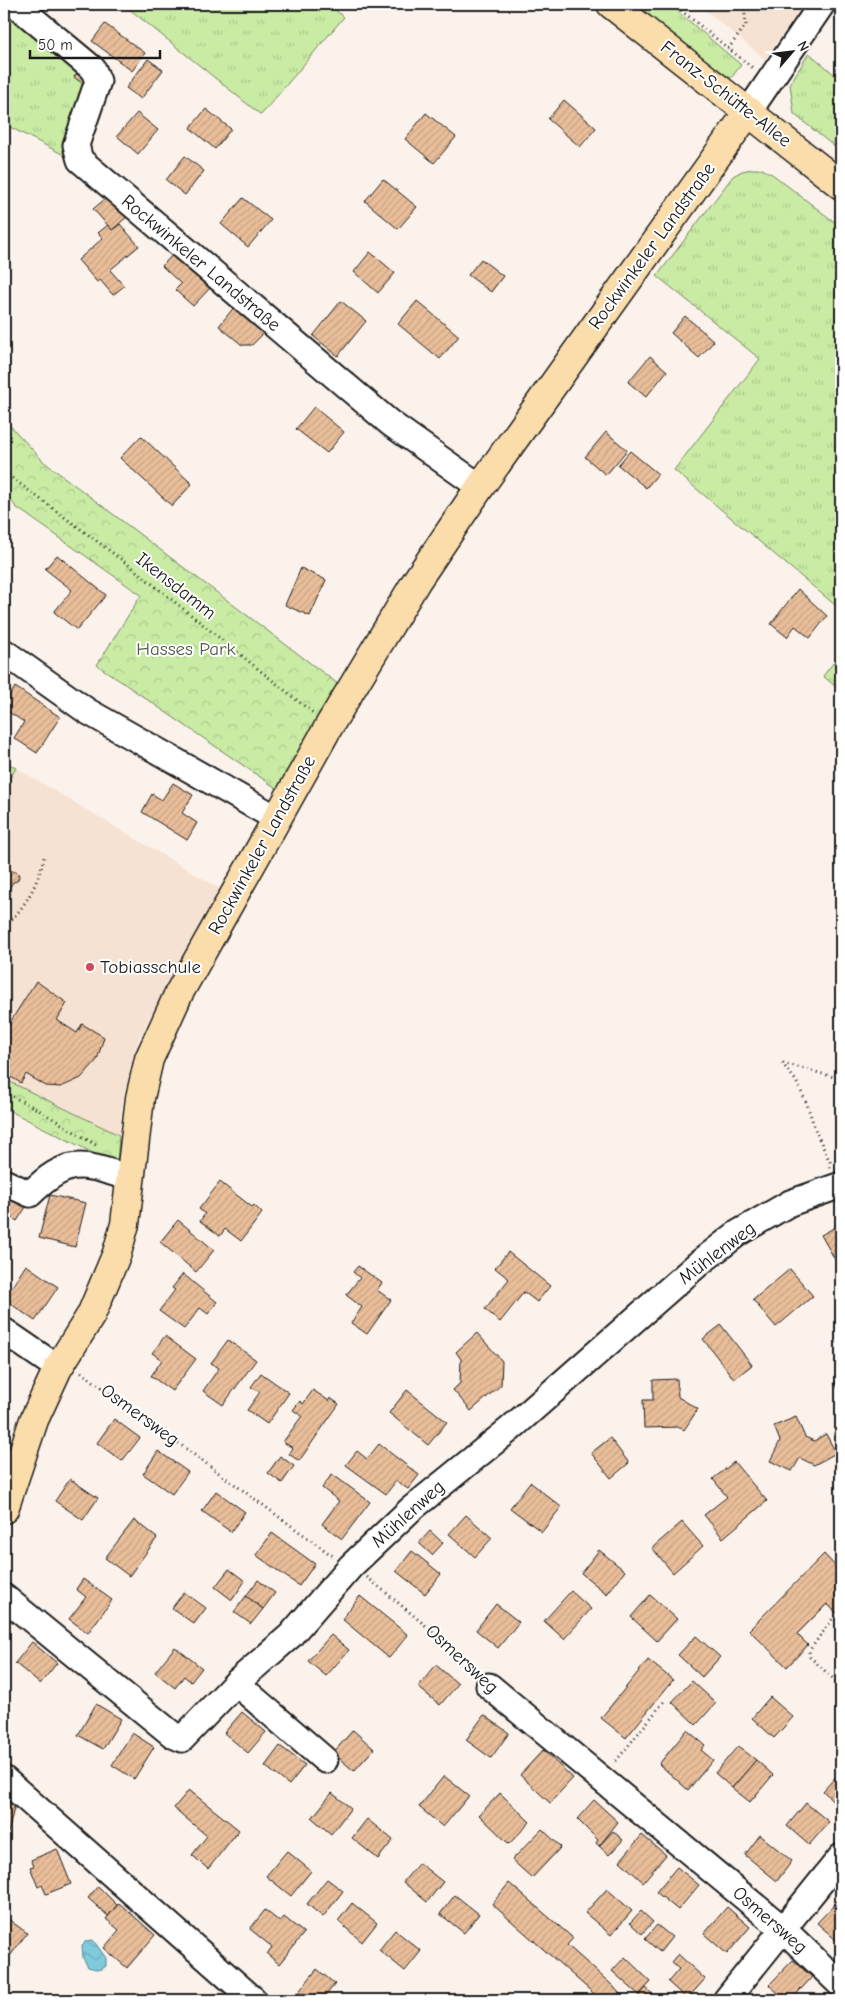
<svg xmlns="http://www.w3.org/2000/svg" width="845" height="2004" viewBox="0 0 845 2004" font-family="'Comic Neue',sans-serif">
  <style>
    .built { fill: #f6e2d3 }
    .grass { fill: url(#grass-tufts); stroke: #728460 }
    .forest { fill: url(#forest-crowns); stroke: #728460 }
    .water { fill: url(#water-waves); stroke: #578590 }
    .building { fill: url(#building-hatch); stroke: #1c1c1c }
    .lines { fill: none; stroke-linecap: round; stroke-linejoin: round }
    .minor-casing { stroke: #1c1c1c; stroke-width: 29 }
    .major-casing { stroke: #1c1c1c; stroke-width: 31 }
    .path { stroke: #1c1c1c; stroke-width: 3; stroke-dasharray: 1 4; stroke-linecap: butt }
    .minor { stroke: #fff; stroke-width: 25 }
    .major { stroke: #fbddab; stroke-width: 28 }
    .poi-dot { fill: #d1495b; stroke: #fff; stroke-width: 2 }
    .labels { text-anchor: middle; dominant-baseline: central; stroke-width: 4; stroke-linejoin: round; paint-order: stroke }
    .street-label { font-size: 19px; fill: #1c1c1c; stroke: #fff }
    .park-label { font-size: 19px; fill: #505a45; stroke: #fff }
    .poi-label { font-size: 19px; fill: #1c1c1c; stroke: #fff; text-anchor: start }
  </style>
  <defs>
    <pattern id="grass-tufts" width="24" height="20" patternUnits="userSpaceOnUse" patternTransform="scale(1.25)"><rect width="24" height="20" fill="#c9eba4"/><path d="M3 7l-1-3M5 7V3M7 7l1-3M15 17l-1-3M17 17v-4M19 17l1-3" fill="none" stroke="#acc98d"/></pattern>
    <pattern id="forest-crowns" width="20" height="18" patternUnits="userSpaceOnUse" patternTransform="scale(1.25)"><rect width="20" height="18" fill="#c9eba4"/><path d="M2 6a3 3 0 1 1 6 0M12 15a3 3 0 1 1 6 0" fill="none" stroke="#acc98d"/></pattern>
    <pattern id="water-waves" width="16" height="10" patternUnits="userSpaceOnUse" patternTransform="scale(1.25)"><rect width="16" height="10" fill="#7ecbdd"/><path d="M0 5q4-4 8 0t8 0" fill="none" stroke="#6caebd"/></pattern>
    <pattern id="building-hatch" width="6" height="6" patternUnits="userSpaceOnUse" patternTransform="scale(1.25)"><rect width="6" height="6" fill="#eabe9a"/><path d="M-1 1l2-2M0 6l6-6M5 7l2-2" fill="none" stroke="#c8a384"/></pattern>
  </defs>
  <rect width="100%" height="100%" fill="#fbf2eb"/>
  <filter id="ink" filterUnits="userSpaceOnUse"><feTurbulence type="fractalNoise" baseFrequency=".02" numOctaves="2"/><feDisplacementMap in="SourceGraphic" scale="10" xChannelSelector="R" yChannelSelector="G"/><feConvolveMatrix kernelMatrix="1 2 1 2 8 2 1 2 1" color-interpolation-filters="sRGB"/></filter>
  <g filter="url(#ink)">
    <g class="built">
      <polygon points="698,4 805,4 765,59"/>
      <polygon points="16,768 222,890 189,942 140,1036 123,1097 119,1135 4,1079 4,788"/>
    </g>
    <g class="grass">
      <polygon points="4,4 88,72 90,88 66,156 4,124"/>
      <polygon points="123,4 328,4 344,17 261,115"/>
      <polygon points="623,4 669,4 741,65 731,78 667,39"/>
      <polygon points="809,53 841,80 841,152 794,114 790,84"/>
      <polygon points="752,169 762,169 772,174 841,227 841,610 674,470 760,359 657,276 733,176 742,171"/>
    </g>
    <g class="forest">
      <polygon points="4,419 44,462 338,684 279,790 97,665 141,595 16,507 4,492"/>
      <polygon points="841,653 841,691 823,676"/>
      <polygon points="4,760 16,768 4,788"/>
      <polygon points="4,1079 119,1135 117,1165 4,1108"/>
    </g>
    <polygon class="water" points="93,1940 106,1958 106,1966 100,1970 88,1967 83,1958 82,1945 86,1941"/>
    <g class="building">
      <polygon points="105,24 145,53 132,71 92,41"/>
      <polygon points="148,59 163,70 141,99 126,88"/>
      <polygon points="80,70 89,78 83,84 74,77"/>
      <polygon points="564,100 596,128 580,147 548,119"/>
      <polygon points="206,109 231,129 215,149 190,128"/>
      <polygon points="137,113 158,130 138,154 117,136"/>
      <polygon points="426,113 456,137 434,163 405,139"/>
      <polygon points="185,156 204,171 185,195 166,180"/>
      <polygon points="383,179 417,207 398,229 365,201"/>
      <polygon points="243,198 271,220 248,247 221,224"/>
      <polygon points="105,199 129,215 112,230 93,209"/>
      <polygon points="120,224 139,246 110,270 124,286 113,295 100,280 97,282 78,260 103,238 98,233 108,225 112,230"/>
      <polygon points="177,250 212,286 193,306 175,290 181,284 162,266"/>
      <polygon points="370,252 395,273 378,293 354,272"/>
      <polygon points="481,259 503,276 491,292 468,275"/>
      <polygon points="341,301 366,321 338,356 313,336"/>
      <polygon points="417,301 459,336 440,359 398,324"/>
      <polygon points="235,306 266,331 252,345 242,345 219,326"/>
      <polygon points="685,316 714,341 699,358 671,333"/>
      <polygon points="650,356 667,371 646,397 628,382"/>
      <polygon points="314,407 344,432 327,453 296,429"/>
      <polygon points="606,432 627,450 606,475 585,457"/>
      <polygon points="141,436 192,484 172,506 120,458"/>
      <polygon points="630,451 658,474 646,488 618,465"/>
      <polygon points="57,555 106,595 77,630 54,612 72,590 45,569"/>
      <polygon points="301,568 326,580 310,616 285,605"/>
      <polygon points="798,589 827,616 810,638 795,626 787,637 771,624"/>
      <polygon points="15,687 60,717 37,753 14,738 24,722 4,709 4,705"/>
      <polygon points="173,783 193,795 182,813 197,823 187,840 142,812 152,794 162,800"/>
      <polygon points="4,860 8,863 4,868 18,873 19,877 17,881 13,882 4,896"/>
      <polygon points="36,981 67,1003 57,1020 77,1033 82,1024 104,1037 97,1060 81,1078 61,1087 46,1086 26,1074 21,1083 4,1073 4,1032"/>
      <polygon points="220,1182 252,1207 254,1205 262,1213 241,1241 225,1229 220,1236 200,1221 205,1214 199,1209"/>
      <polygon points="4,1193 26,1207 17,1221 4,1212"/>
      <polygon points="50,1195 86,1203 75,1247 39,1238"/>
      <polygon points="178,1220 214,1250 196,1272 160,1242"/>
      <polygon points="841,1224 841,1270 821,1235"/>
      <polygon points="508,1252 550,1286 537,1302 524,1292 500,1322 485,1309 509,1279 495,1268"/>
      <polygon points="26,1265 58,1287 35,1321 4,1299"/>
      <polygon points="358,1266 382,1283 377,1290 391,1300 367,1334 351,1323 362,1307 346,1295 360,1278 353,1272"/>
      <polygon points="790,1269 813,1296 776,1327 753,1300"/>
      <polygon points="183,1274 217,1302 208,1314 200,1308 184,1329 159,1311 175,1290 172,1288"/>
      <polygon points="721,1325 752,1365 734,1379 703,1339"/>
      <polygon points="477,1333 502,1361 501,1385 471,1411 453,1390 460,1383 461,1359 456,1352"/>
      <polygon points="165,1336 196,1359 172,1391 151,1376 162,1360 152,1353"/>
      <polygon points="228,1340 256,1360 223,1405 203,1391 219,1368 211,1363"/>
      <polygon points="261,1373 289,1393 267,1424 247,1410 260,1392 251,1387"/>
      <polygon points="841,1378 841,1393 834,1383"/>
      <polygon points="677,1379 678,1397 698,1409 684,1430 680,1427 644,1428 643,1400 653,1400 653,1380"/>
      <polygon points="313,1390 329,1401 330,1398 339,1404 299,1461 289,1454 293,1448 283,1442 302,1416 293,1410 300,1401 303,1404"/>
      <polygon points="407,1390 447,1422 428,1445 389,1413"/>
      <polygon points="796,1417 805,1437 814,1441 826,1434 836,1453 814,1465 800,1458 792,1471 770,1461 780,1441 774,1426"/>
      <polygon points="114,1419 140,1438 122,1461 97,1443"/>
      <polygon points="610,1438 629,1463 611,1478 591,1453"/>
      <polygon points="379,1444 419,1475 408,1489 396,1481 386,1494 346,1465 357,1451 367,1459"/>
      <polygon points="158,1451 188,1472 172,1494 143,1474"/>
      <polygon points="280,1456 294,1466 282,1483 268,1473"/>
      <polygon points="734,1462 767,1501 723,1538 704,1515 727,1497 713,1479"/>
      <polygon points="332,1474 370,1502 342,1539 322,1524 339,1501 322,1488"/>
      <polygon points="70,1479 98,1498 83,1520 55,1501"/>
      <polygon points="530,1482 561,1507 542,1532 510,1508"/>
      <polygon points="216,1491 245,1512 231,1532 202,1511"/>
      <polygon points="466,1515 492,1538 475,1557 449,1534"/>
      <polygon points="134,1520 157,1538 129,1576 105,1558"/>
      <polygon points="682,1522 703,1546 673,1573 652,1548"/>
      <polygon points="430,1531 443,1543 432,1555 419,1543"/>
      <polygon points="272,1533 315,1564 299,1586 256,1555"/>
      <polygon points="599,1550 625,1571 607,1594 581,1573"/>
      <polygon points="412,1551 441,1574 425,1594 396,1571"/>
      <polygon points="824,1554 841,1572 841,1611 838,1614 827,1604 797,1634 808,1645 787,1667 749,1630"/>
      <polygon points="229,1569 245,1581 232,1600 215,1587"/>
      <polygon points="83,1579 112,1600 88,1633 69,1619 86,1597 76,1589"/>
      <polygon points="258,1580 275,1593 263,1609 246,1596"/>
      <polygon points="571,1591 591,1609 564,1639 544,1621"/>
      <polygon points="184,1592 206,1608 194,1624 172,1608"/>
      <polygon points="650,1595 677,1619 657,1641 631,1617"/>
      <polygon points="246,1596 263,1609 251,1624 234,1612"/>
      <polygon points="360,1596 408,1635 389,1658 342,1619"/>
      <polygon points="496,1604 519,1622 498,1648 476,1630"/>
      <polygon points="331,1635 349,1650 326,1676 308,1661"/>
      <polygon points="696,1636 720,1657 702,1677 678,1655"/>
      <polygon points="32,1642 57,1663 40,1684 15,1663"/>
      <polygon points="175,1647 202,1668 191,1682 184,1676 175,1688 155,1672"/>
      <polygon points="648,1660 673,1680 626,1738 601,1718"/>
      <polygon points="436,1665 458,1684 440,1705 418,1687"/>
      <polygon points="692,1681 716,1703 696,1725 672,1702"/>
      <polygon points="770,1697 793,1717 774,1738 752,1718"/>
      <polygon points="96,1704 121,1719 103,1749 78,1735"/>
      <polygon points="242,1712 266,1732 248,1753 224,1733"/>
      <polygon points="484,1715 509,1733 491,1758 466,1740"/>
      <polygon points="353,1730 374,1749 354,1771 333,1753"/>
      <polygon points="687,1730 705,1745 701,1750 713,1760 688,1790 659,1764"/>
      <polygon points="132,1733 154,1747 134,1779 112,1765"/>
      <polygon points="280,1746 305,1765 289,1785 265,1766"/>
      <polygon points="738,1746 756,1760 732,1788 715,1773"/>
      <polygon points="543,1750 573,1778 550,1803 520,1775"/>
      <polygon points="756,1760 773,1775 750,1802 732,1788"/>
      <polygon points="841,1771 841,1803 839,1806 823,1791"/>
      <polygon points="444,1776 469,1796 443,1827 419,1807"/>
      <polygon points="189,1790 239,1830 208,1869 192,1855 207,1836 174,1808"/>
      <polygon points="332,1793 351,1808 331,1834 312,1818"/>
      <polygon points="500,1793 530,1822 509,1844 479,1815"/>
      <polygon points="594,1800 618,1822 599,1846 596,1843 598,1840 577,1819"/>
      <polygon points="4,1801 15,1804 6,1841 4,1840"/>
      <polygon points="806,1803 829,1822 809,1845 787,1826"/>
      <polygon points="367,1819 393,1840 378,1859 352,1838"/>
      <polygon points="542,1829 561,1847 532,1878 512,1860"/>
      <polygon points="613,1831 623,1840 609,1855 599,1846"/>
      <polygon points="642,1835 666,1855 643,1882 620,1861"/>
      <polygon points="760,1835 792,1861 777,1881 745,1855"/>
      <polygon points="57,1849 71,1884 46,1894 42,1885 38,1887 30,1867 34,1866 31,1860"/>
      <polygon points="287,1851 311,1871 291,1896 266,1876"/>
      <polygon points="419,1863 443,1882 427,1902 403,1882"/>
      <polygon points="677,1867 699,1885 678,1910 656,1892"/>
      <polygon points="327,1879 343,1891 323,1917 307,1904"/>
      <polygon points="509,1883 573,1938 567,1945 613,1986 625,2000 601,2000 492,1904"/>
      <polygon points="98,1886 117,1905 108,1916 88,1898"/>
      <polygon points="607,1889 632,1911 611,1935 585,1913"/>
      <polygon points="455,1895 479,1914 464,1933 440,1914"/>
      <polygon points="838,1901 841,1904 841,1934 836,1940 817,1923"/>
      <polygon points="119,1903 155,1935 127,1968 104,1948 119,1930 106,1919"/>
      <polygon points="352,1903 377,1923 362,1942 338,1921"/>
      <polygon points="727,1907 750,1927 727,1954 704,1934"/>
      <polygon points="265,1910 280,1922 284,1917 304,1933 279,1964 267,1954 272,1947 250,1929"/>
      <polygon points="641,1911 653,1922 642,1934 630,1923"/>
      <polygon points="4,1916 27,1933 7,1960 4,1958"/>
      <polygon points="657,1925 672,1937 660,1952 645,1939"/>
      <polygon points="395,1930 421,1951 405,1971 379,1950"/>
      <polygon points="678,1954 705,1979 687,1999 668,1982 679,1969 671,1962"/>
      <polygon points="625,1957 651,1982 639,1995 612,1971"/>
      <polygon points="793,1960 812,1977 791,2000 786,2000 769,1985"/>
      <polygon points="317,1969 335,1984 322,2000 304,2000 297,1994"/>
      <polygon points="646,1988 659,2000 635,2000"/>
    </g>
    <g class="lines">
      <defs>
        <g id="minor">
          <polyline points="15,4 93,69 98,81 76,145 80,160 390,423 480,487"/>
          <polyline points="749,111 822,4"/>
          <polyline points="4,652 87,711 276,818"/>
          <path d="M4,1182L30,1194C69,1156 82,1163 130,1178"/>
          <polyline points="4,1331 58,1368"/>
          <polyline points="4,1597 173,1735 182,1739 236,1683 290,1636 351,1566 410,1510 510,1429 698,1264 738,1233 790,1203 841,1185"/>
          <polyline points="236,1683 325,1760"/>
          <polyline points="489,1686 784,1930 841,1985"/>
          <polyline points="4,1779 254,2000"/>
          <polyline points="726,2000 841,1857"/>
        </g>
        <g id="major">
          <polyline points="611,4 841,185"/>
          <polyline points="4,1509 34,1420 58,1368 91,1315 117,1253 125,1224 140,1098 149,1059 179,993 329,726 417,580 480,487 749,111"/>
        </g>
      </defs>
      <use href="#minor" class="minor-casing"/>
      <use href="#major" class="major-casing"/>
      <g class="path">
        <polyline points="673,4 754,69"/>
        <polyline points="728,49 746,25 744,5"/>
        <polyline points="4,472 130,566 313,713"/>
        <path d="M4,926C25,910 39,881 44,857"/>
        <polyline points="782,1063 796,1081 807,1104 816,1132 830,1162 830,1168"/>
        <polyline points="783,1063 841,1079"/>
        <polyline points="4,1092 37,1109 96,1145"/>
        <polyline points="81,1372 334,1557"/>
        <polyline points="367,1577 478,1669"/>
        <polyline points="841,1616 834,1617 809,1651 810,1657 841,1686"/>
        <polyline points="616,1761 666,1699"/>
      </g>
      <use href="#minor" class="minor"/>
      <use href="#major" class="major"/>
    </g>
  </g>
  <circle class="poi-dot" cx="90" cy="967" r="5"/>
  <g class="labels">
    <g class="street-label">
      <text transform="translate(726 94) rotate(38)">Franz-Schütte-Allee</text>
      <text transform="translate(652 246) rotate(-54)">Rockwinkeler Landstraße</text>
      <text transform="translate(201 263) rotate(40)">Rockwinkeler Landstraße</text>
      <text transform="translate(176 586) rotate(38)">Ikensdamm</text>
      <text transform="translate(262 845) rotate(-61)">Rockwinkeler Landstraße</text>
      <text transform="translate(717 1253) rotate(-37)">Mühlenweg</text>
      <text transform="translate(140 1415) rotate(36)">Osmersweg</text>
      <text transform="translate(408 1514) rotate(-42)">Mühlenweg</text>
      <text transform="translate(462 1659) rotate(43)">Osmersweg</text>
      <text transform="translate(770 1920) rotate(41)">Osmersweg</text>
    </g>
    <g class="park-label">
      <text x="186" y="649">Hasses Park</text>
    </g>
    <g class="poi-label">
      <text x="100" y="967">Tobiasschule</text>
    </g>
  </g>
  <rect width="845" height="2004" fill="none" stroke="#fff" stroke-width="20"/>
  <rect x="10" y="10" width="825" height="1984" fill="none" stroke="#1c1c1c" stroke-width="2" filter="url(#ink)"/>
  <g transform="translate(792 52) rotate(62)" stroke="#ffffff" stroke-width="4" paint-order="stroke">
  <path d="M0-4L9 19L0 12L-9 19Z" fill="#1c1c1c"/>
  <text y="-8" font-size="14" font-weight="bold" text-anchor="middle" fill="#1c1c1c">N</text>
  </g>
  <path d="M30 50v8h130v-8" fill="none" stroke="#1c1c1c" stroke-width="2.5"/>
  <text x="38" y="50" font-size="15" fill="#1c1c1c" stroke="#ffffff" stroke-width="4" paint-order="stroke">50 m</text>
</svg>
